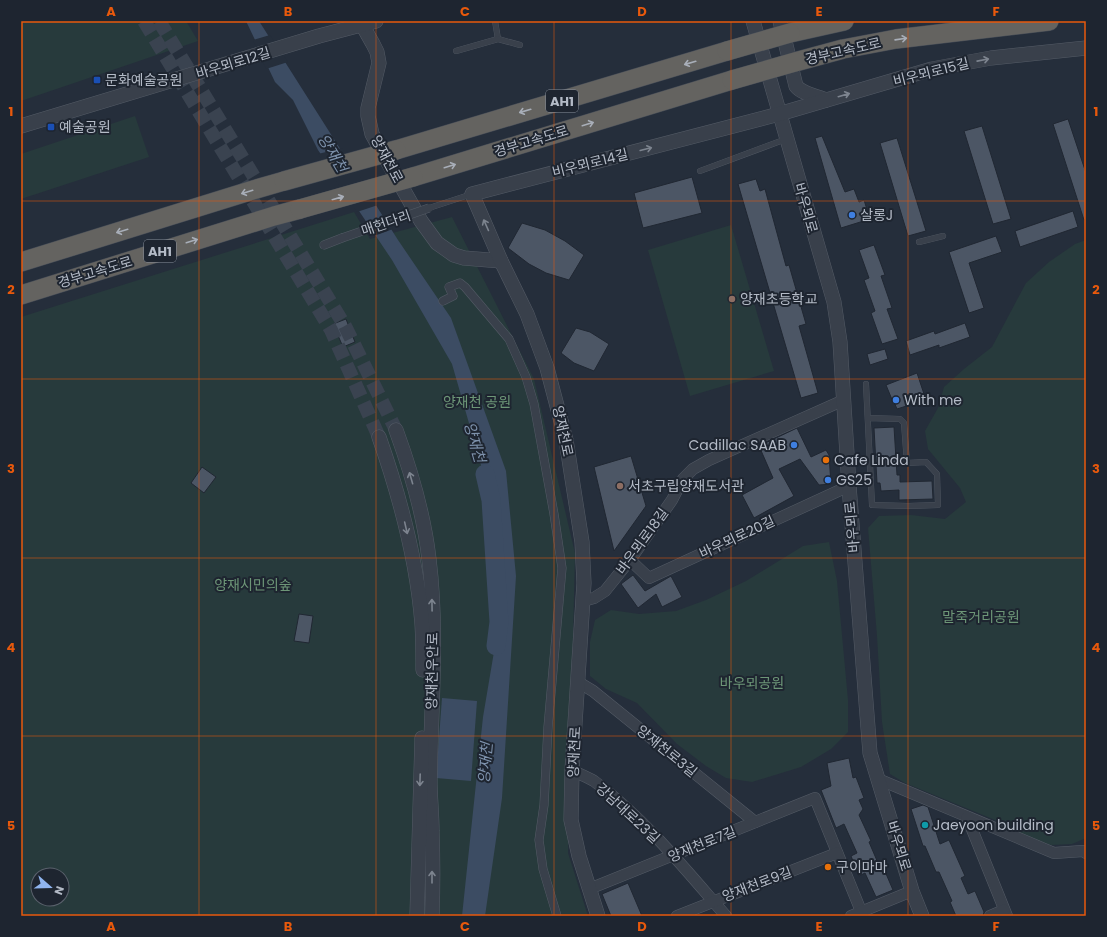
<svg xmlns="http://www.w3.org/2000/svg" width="1107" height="937" viewBox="0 0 1107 937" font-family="Poppins,'Noto Sans KR',sans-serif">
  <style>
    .green { fill: #273a3c; fill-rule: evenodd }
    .water { fill: #3c4c63 }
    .pier { fill: #252e3b }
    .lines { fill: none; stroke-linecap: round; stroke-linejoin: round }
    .river { stroke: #3c4c63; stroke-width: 19 }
    .building { fill: #4c5665; stroke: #202732 }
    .tertiary-tunnel { stroke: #3a4350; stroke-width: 14; stroke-dasharray: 14 7; stroke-linecap: butt }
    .service-casing { stroke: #545b66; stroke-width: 6 }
    .pedestrian-casing { stroke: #545b66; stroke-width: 9 }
    .minor-casing { stroke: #545b66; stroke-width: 12 }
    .tertiary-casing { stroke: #545b66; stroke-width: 15 }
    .trunk-casing { stroke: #444b56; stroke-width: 20 }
    .service { stroke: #39404b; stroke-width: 5.5 }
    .pedestrian { stroke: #39404b; stroke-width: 8 }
    .minor { stroke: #39404b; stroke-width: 11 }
    .tertiary { stroke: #39404b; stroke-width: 14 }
    .trunk { stroke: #646360; stroke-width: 19 }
    .pedestrian-bridge-casing { stroke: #545b66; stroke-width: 9; stroke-linecap: butt }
    .trunk-bridge-casing { stroke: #444b56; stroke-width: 20; stroke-linecap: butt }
    .pedestrian-bridge { stroke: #39404b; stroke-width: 8 }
    .trunk-bridge { stroke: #646360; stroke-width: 19 }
    .oneway { stroke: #a8aeb8 }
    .oneway2 { stroke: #7d848f }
    .grid { fill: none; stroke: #e8590c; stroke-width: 1; stroke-opacity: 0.55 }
    .transit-dot { fill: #1a4fb4; stroke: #1e2530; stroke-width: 1.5 }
    .shop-dot { fill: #3f7fe0; stroke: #1e2530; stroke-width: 1.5 }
    .education-dot { fill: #8d6e63; stroke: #1e2530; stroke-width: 1.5 }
    .food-dot { fill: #e8710a; stroke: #1e2530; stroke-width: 1.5 }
    .culture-dot { fill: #0f9aa8; stroke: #1e2530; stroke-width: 1.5 }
    .labels { text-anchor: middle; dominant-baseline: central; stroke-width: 4; stroke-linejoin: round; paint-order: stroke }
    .shield { fill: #1e2530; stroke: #878e9a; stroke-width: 1 }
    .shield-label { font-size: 13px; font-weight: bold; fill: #b4bbc7 }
    .street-label { font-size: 14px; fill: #b4bbc7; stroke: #1e2530 }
    .poi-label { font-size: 14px; fill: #b4bbc7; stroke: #1e2530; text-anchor: start }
    .park-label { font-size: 14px; fill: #6d9677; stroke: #1e2530 }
    .water-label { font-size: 15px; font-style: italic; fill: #7e92ac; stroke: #1e2530 }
    .neatline { fill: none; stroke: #e8590c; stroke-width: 1.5 }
    .grid-label { font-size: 13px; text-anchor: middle; font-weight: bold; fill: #e8590c }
  </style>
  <rect width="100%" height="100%" fill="#252e3b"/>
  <g class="green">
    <polygon points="21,21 186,21 198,41 21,101"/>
    <polygon points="135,116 149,157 21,199 21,154"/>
    <path d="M354,212L370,239L452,217L534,379L575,553L568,853L588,916H21V317ZM38,875H62V899H38Z"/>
    <polygon points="731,225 774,371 690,396 648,250"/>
    <polygon points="1086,240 1086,838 1072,844 1051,845 1019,834 1000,822 905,783 890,774 882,722 877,636 868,528 879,516 911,515 945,519 966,502 960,488 928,449 925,431 938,408 944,387 964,369 992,347 1026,283 1049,262 1075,244"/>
    <polygon points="829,542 837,581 848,700 848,732 831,749 801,767 752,782 726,778 706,766 677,744 637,703 606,689 590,676 590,642 595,620 611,610 639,614 676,611 706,600 746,581 803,546"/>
  </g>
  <g class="water">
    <polygon points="246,21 259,21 398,240 451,318 506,471 516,576 502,798 485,916 462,916 483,717 499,622 491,500 452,364 392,260 318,150 293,100 275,82"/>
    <polygon points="442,698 477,701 471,781 436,778"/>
  </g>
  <g class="pier">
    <polygon points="270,35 288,62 266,69 253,40"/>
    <polygon points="342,148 378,205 357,212 318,154"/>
    <polygon points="385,216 393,229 374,236 364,222"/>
  </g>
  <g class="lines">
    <polyline class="river" points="485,474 491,500 499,622 496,646"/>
  </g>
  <g class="building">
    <polygon points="1068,119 1086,173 1086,219 1084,220 1053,124"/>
    <polygon points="982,126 1011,219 993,224 964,131"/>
    <polygon points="822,136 845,192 854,189 859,202 864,200 870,219 841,228 815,138"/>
    <polygon points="897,138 926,231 908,236 880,143"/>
    <polygon points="692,177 702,213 643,228 634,193"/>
    <polygon points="756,179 760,191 765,189 786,266 789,265 806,324 799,326 818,393 801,398 738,184"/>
    <polygon points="1073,211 1078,227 1020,247 1015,231"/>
    <polygon points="522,223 545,230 565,241 584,255 569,280 546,273 529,264 508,248"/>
    <polygon points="996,236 1002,252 969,263 984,308 969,313 949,252"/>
    <polygon points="874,245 885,275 881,276 892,308 887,309 898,339 882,344 871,313 875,311 864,280 869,278 859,250"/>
    <polygon points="346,319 355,342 343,347 333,324"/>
    <polygon points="965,323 970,337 939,348 939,345 910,355 906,341 934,331 935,334"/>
    <polygon points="576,328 590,332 609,344 594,371 574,363 561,353"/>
    <polygon points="885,349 888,359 870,365 867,354"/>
    <polygon points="917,373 925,397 918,399 919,402 897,409 894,402 893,402 886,385"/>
    <polygon points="894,427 897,475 900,475 900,482 932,481 933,499 899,500 899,490 881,491 880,483 877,483 874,428"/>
    <polygon points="797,428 811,457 826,450 829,455 831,484 819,485 800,459 779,469 794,496 754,518 742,495 773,478 759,446"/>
    <polygon points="631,456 646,506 614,551 594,467"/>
    <polygon points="202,467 216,477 204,493 191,483"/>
    <polygon points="633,575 645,591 671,576 682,597 662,607 656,594 638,608 621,584"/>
    <polygon points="299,614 313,616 309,643 294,641"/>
    <polygon points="849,758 853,778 856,777 864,798 859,800 863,809 859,815 871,841 869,842 881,870 884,869 893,890 876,897 865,873 859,876 851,856 857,853 844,824 836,828 821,790 831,786 827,763"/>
    <polygon points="923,805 928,807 940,844 949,840 965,876 961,878 968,894 975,891 984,912 983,916 956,916 950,902 952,901 939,872 936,872 925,846 923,846 911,809"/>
    <polygon points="628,883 642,916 611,916 602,894"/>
  </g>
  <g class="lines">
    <g class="tertiary-tunnel">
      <polyline points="144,21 331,330 379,437"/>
      <polyline points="159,21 345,326 396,430"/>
    </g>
    <defs>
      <g id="service">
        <polyline points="495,21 498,39"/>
        <polyline points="456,51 498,39 520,45"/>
        <polyline points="700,171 786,139"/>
        <polyline points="429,208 472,194"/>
        <polyline points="919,242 943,236"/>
        <polyline points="866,384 872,505 908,506 938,505 937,474 926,462 907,463 904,423 900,419 868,418"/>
      </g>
      <g id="pedestrian">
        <polyline points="324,245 342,238"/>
        <polyline points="443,301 453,296 449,287 460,283 465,287 509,339 526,377 534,404 554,514 562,568 548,727 544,805 539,840 543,869 557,916"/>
      </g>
      <g id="minor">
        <polyline points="630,560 649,578 849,486"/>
        <polyline points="583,601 594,598 605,591 630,560 672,500 683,479 693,469 709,460 844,400"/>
        <polyline points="578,682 593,691 755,822"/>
        <path d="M572,770C579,774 587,777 594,781C644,818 686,870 726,916"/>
        <polyline points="878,779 1054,853 1083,851 1086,853"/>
        <polyline points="967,817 1007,916"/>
        <polyline points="589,889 815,798 863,916"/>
        <polyline points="677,916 837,853"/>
        <polyline points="851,916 912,891"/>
        <polyline points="990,916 1004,910"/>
      </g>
      <g id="tertiary">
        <polyline points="360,21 373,44 377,52 379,63 368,108 368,116 372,134 421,221 437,243 454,255 464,258 501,261"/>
        <polyline points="753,21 834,302 840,342 849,486 870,753 912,891 922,916"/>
        <path d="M780,21L796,86C802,94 817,96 826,100"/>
        <polyline points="21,126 319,36 376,21"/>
        <path d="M396,430C411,471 424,515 429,559C438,632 431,707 430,780C430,797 432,814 432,831C433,859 433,888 432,916"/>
        <path d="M379,437C400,497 417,560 422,624C423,639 423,655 423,670"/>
        <polyline points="417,916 422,738"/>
        <polyline points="598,916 579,856 571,820 572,770 584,583 582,542 566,440 547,368 527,314 501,261 472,194 779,114 932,69 991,58 1086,48"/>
      </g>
      <g id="trunk">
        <polyline points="790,33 844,21"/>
        <polyline points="795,62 843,49 896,39 1049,21"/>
        <polyline points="396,150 727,51"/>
        <polyline points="413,177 732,80"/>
        <polyline points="21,262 253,190 284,181"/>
        <polyline points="21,295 274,216 300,209"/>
      </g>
    </defs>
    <use href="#service" class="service-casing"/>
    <use href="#pedestrian" class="pedestrian-casing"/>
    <use href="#minor" class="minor-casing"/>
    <use href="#tertiary" class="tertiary-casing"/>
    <use href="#trunk" class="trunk-casing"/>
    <use href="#service" class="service"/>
    <use href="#pedestrian" class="pedestrian"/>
    <use href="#minor" class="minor"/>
    <use href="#tertiary" class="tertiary"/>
    <use href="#trunk" class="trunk"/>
    <defs>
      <polyline id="pedestrian-bridge" points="342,238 429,208"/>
      <g id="trunk-bridge">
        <polyline points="727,51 790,33"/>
        <polyline points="732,80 795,62"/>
        <polyline points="284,181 396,150"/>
        <polyline points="300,209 413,177"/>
      </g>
    </defs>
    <use href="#pedestrian-bridge" class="pedestrian-bridge-casing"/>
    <use href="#trunk-bridge" class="trunk-bridge-casing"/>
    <use href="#pedestrian-bridge" class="pedestrian-bridge"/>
    <use href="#trunk-bridge" class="trunk-bridge"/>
  </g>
  <defs><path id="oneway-shaft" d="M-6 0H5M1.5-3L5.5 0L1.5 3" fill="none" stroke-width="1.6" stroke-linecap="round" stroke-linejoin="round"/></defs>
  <g class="oneway">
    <use href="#oneway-shaft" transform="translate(901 39) rotate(-8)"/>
    <use href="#oneway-shaft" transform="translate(690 63) rotate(164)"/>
    <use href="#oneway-shaft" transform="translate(525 111) rotate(164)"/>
    <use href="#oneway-shaft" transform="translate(588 124) rotate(-17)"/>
    <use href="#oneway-shaft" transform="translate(450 166) rotate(-17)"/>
    <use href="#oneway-shaft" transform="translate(247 192) rotate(163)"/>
    <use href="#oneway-shaft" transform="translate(338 198) rotate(-16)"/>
    <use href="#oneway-shaft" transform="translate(122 231) rotate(163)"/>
    <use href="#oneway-shaft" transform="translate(192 241) rotate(-17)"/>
  </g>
  <g class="oneway2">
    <use href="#oneway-shaft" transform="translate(983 60) rotate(-11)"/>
    <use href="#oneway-shaft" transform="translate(844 95) rotate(-16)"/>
    <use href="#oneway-shaft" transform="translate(646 149) rotate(-14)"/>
    <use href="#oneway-shaft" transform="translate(486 225) rotate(-114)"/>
    <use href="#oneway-shaft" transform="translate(411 478) rotate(-106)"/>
    <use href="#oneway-shaft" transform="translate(406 528) rotate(77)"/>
    <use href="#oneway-shaft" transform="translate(432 605) rotate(-91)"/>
    <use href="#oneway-shaft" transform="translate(420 780) rotate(92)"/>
    <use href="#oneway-shaft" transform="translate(432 877) rotate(-90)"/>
  </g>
  <path class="grid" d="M199,21V916M376,21V916M554,21V916M731,21V916M908,21V916M21,201H1086M21,379H1086M21,558H1086M21,736H1086"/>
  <g class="transit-dot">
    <rect x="93" y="76" width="8" height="8" rx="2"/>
    <rect x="47" y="123" width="8" height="8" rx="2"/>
  </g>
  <g class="shop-dot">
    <circle cx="852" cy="215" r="4"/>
    <circle cx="896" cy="400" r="4"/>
    <circle cx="794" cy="445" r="4"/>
    <circle cx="828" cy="480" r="4"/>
  </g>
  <g class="education-dot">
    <circle cx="732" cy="299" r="4"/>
    <circle cx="620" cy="486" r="4"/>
  </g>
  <g class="food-dot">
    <circle cx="826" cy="460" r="4"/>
    <circle cx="828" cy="867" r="4"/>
  </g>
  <circle class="culture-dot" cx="925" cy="825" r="4"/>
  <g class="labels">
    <g class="shield">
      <rect x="546" y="90" width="32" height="22" rx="3"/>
      <rect x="144" y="240" width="32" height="22" rx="3"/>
    </g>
    <g class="shield-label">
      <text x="562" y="101">AH1</text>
      <text x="160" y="251">AH1</text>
    </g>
    <g class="street-label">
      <text transform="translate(843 51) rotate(-13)">경부고속도로</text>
      <text transform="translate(233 63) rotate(-17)">바우뫼로12길</text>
      <text transform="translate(931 72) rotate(-14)">비우뫼로15길</text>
      <text transform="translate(531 141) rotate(-17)">경부고속도로</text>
      <text transform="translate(387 159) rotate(62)">양재천로</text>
      <text transform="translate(590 163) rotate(-14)">비우뫼로14길</text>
      <text transform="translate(806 208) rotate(74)">바우뫼로</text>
      <text transform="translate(386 223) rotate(-19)">매헌다리</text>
      <text transform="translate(95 272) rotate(-17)">경부고속도로</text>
      <text transform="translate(563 431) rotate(78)">양재천로</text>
      <text transform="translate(852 527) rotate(-95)">바우뫼로</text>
      <text transform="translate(737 537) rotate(-25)">바우뫼로20길</text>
      <text transform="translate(642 541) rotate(-54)">바우뫼로18길</text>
      <text transform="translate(432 671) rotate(-89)">양재천우안로</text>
      <text transform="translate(667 751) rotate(39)">양재천로3길</text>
      <text transform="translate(574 752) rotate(-87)">양재천로</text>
      <text transform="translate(628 813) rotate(43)">강남대로23길</text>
      <text transform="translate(702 844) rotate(-22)">양재천로7길</text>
      <text transform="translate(899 846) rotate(73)">바우뫼로</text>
      <text transform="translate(757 884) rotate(-21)">양재천로9길</text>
    </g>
    <g class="poi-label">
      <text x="105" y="80">문화예술공원</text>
      <text x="59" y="127">예술공원</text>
      <text x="860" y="215">살롱J</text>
      <text x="740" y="299">양재초등학교</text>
      <text x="904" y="400">With me</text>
      <text x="786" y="445" text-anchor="end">Cadillac SAAB</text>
      <text x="834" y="460">Cafe Linda</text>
      <text x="836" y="480">GS25</text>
      <text x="628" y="486">서초구립양재도서관</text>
      <text x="933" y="825">Jaeyoon building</text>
      <text x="836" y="867">구이마마</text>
    </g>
    <g class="park-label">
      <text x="477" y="402">양재천 공원</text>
      <text x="253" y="585">양재시민의숲</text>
      <text x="981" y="617">말죽거리공원</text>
      <text x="752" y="683">바우뫼공원</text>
    </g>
    <g class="water-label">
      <text transform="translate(333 153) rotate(59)">양재천</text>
      <text transform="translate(475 442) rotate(74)">양재천</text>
      <text transform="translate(485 763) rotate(-85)">양재천</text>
    </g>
  </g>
  <rect width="1107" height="937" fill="none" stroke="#1e2530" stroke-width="44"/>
  <g transform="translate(50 887) rotate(110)"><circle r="19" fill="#1e2530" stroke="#5a616c"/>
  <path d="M0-3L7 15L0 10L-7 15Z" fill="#90b5f0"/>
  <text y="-6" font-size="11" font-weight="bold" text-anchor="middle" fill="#b4bbc7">N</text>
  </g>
  <rect x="22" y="22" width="1063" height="893" class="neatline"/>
  <g class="grid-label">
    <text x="111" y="16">A</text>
    <text x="288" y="16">B</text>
    <text x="465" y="16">C</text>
    <text x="642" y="16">D</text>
    <text x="819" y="16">E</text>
    <text x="996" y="16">F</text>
    <text x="11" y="116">1</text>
    <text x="1096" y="116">1</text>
    <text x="11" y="294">2</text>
    <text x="1096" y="294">2</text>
    <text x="11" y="473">3</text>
    <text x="1096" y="473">3</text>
    <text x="11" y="652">4</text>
    <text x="1096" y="652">4</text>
    <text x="11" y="830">5</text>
    <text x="1096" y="830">5</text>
    <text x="111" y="931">A</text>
    <text x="288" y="931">B</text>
    <text x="465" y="931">C</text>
    <text x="642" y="931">D</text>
    <text x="819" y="931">E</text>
    <text x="996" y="931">F</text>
  </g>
</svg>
